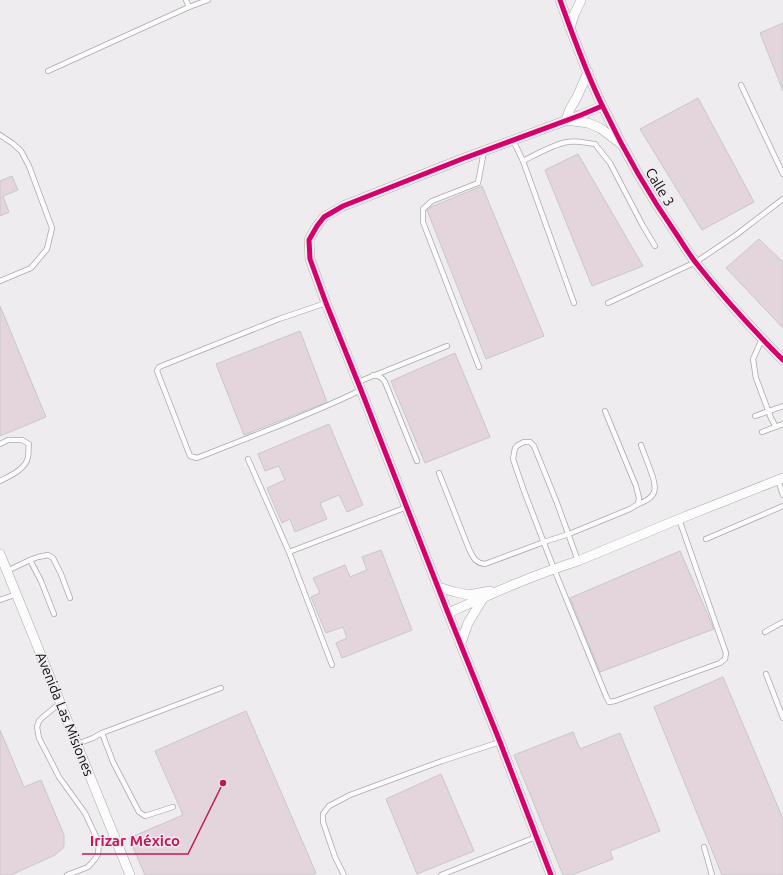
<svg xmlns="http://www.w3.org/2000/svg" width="783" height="875" viewBox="0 0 783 875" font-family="Ubuntu,sans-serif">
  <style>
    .building { fill: #e4d5dd; stroke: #c8c7c8 }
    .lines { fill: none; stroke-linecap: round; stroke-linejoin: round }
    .lane-casing { stroke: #aba9ab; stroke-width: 6 }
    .street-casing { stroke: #aba9ab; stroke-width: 10 }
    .lane { stroke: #fcfcfc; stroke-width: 4.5 }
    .street { stroke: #fcfcfc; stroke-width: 9 }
    .cycleway-casing { stroke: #efebef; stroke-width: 8 }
    .cycleway { stroke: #d6006c; stroke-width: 5 }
    .labels { text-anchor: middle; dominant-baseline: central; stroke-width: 3; stroke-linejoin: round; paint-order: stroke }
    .street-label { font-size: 14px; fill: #0e0d0e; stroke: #efebef }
    .leader { fill: none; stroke: #c2185b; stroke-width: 1.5 }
    .callout-dot { fill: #c2185b; stroke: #efebef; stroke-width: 1.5 }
    .callout-label { font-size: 15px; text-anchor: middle; font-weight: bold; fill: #c2185b; stroke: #efebef; stroke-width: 3; stroke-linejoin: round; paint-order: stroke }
  </style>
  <rect width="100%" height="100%" fill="#eeecee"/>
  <g class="building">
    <polygon points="783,23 783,91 760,33"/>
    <polygon points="698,98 754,202 702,230 640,129"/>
    <polygon points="578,154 643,266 592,286 545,170"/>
    <polygon points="12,176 18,190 3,196 9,212 0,216 0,181"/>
    <polygon points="482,186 544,336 486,359 427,210 431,207"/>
    <polygon points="759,239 783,262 783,328 726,268"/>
    <polygon points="0,306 46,417 0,436"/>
    <polygon points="300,331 327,402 244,435 216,364"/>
    <polygon points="455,353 490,437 425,463 391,381"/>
    <polygon points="329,424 363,505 347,512 339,495 320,503 327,519 295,532 290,519 282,523 267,488 285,480 279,466 265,471 258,454"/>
    <polygon points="381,550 412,630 342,658 336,643 347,638 343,627 326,633 311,597 320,593 313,578 345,565 350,577 367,570 362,557"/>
    <polygon points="680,551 714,629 600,672 570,598"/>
    <polygon points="723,677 783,819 783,875 722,875 654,707"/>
    <polygon points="246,711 316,873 312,875 145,875 129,838 183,815 155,751"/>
    <polygon points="0,730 24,787 41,780 64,835 64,847 55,855 11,875 0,875"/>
    <polygon points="573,732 580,749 620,733 660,831 610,851 613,859 572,875 563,875 514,755"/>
    <polygon points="441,774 474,851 417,874 386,799"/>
  </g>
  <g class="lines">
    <defs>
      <g id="lane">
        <polyline points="189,7 208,0"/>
        <polyline points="48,71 189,7 186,0"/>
        <polyline points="741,85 783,174"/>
        <polyline points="0,135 12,143 21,151 29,166 52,228 47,249 31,268 0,281"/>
        <polyline points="513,140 523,161 574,303"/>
        <path d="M523,161C537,154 552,145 567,142C576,140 586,143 595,144L610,163L643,226L655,246"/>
        <path d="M326,303L279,319L159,367L157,371L190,456L197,458C252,436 308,416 361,390"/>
        <polyline points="608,303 696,262 736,235 783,199"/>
        <polyline points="762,339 753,359 756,378 771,418 776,427"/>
        <polyline points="479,367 423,222 423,209 432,201 478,183 484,151"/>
        <path d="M373,375C379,376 382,377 385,382L417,461"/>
        <polyline points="358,382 447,346"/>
        <polyline points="755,416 783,406"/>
        <polyline points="762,432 783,424"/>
        <path d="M0,444L8,440H22L29,444C28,448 29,453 28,457C26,469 10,476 0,481"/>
        <polyline points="248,459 289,552"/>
        <path d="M439,473L469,549C473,557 475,563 485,564L544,542L569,534L630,509L638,504L639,498L636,486L605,411"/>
        <polyline points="778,480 783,495"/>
        <path d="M638,504C659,497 657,487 650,469C647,461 644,453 641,445"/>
        <polyline points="706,539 783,506"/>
        <polyline points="30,560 38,557 48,555 53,558 61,574 70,598"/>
        <polyline points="578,561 557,503 534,446 530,442 524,442 518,445 515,448 513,459 524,491 554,569 606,696 609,702 615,701 720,663 725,659 726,653 679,519"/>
        <polyline points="7,571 30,560 41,581 54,614"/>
        <polyline points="0,600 17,594"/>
        <polyline points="765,632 783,622"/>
        <polyline points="332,665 289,552 407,507"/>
        <polyline points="766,674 783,718"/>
        <polyline points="60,703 43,717 39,721 37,727 39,738 59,777 85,813 99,843 98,854 95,859 88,867 67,875"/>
        <polyline points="77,744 93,738 102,733"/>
        <polyline points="173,807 145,816 139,812 113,762 102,733 221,688"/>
        <polyline points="704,847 712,875"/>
        <polyline points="344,875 335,857 323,822 323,814 329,806 350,795 442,761 500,742"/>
        <polyline points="441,875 536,837"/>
      </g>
      <g id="street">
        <path d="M560,0C573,36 586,73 603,107C624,151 649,195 677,235C683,244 689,254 696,263C723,297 752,329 783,360"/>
        <polyline points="570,28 574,15 581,0"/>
        <polyline points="588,72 577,97 570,109 566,120 588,123 600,128 620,143"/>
        <polyline points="0,554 130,875"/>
        <polyline points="438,587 455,592 468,595 490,591"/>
        <path d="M448,613C491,594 533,575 578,561L679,519L783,478"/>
        <polyline points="461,643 468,623 484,597"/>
        <polyline points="551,875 500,742 448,613 361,390 326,303 310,259 309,240 317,226 324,217 343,206 462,159 581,115 602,106"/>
      </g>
    </defs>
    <use href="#lane" class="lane-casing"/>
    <use href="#street" class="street-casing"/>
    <use href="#lane" class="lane"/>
    <use href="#street" class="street"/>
    <defs>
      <g id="cycleway">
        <path d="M560,0C573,36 586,73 603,107C624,151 649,195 677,235C683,244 689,254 696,263C723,297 752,329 783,360"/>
        <polyline points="551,875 500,742 448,613 361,390 326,303 310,259 309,240 317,226 324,217 343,206 462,159 581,115 602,106"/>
      </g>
    </defs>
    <use href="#cycleway" class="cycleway-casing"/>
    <use href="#cycleway" class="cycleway"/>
  </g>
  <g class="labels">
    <g class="street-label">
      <text transform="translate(660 187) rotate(59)">Calle 3</text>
      <text transform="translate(65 714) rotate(68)">Avenida Las Misiones</text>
    </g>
  </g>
  <path class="leader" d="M223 783L188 854H82"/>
  <circle class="callout-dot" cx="223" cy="783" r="4"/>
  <g class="callout-label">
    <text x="135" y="846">Irizar México</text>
  </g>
</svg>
